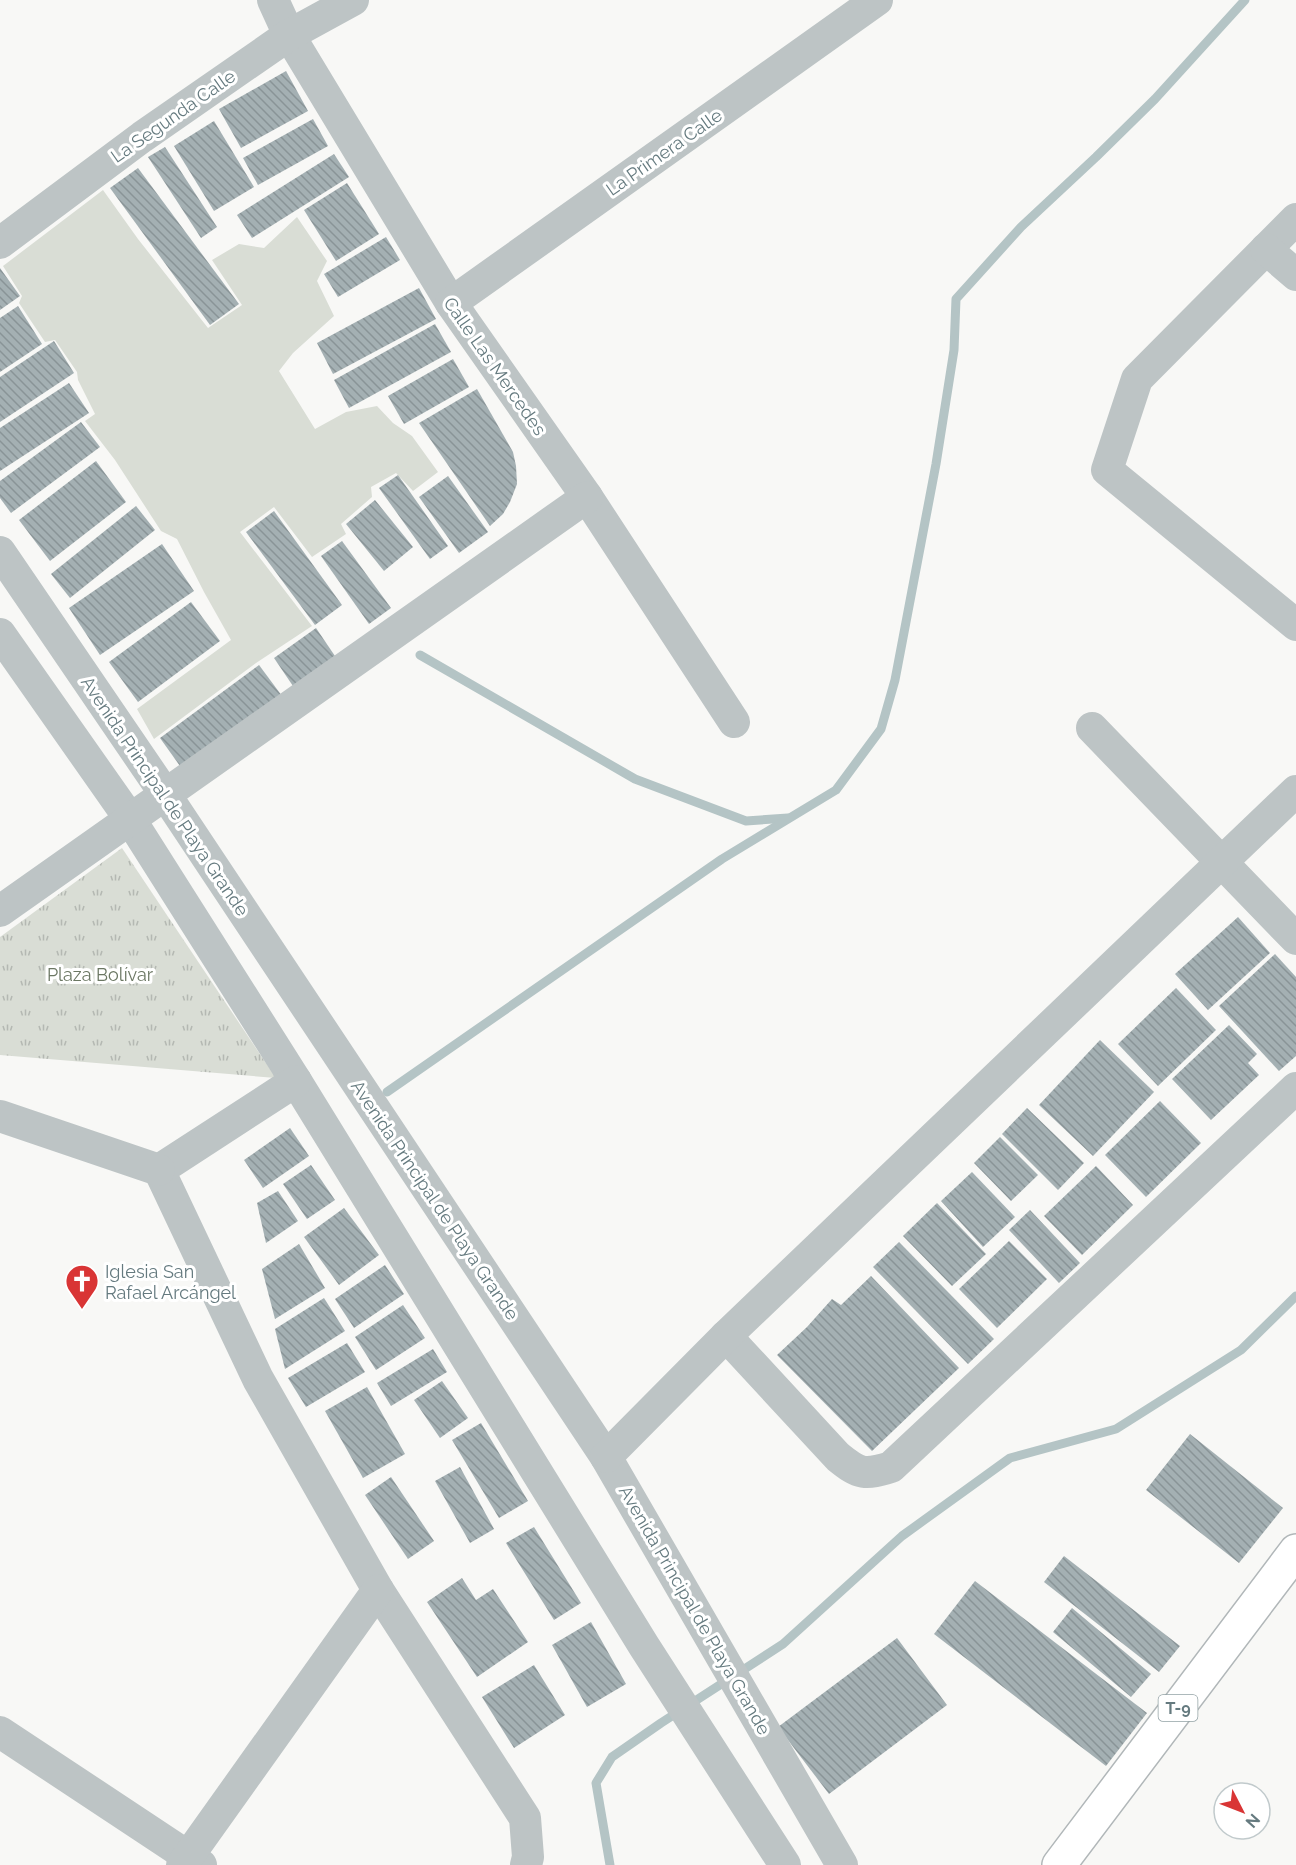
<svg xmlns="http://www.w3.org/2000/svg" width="1296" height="1865" viewBox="0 0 1296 1865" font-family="Raleway,sans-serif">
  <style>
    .green { fill: #d9ddd5 }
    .park { fill: url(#park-tufts) }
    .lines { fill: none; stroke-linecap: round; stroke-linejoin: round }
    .stream { stroke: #b4c4c5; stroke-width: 9 }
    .building { fill: url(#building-back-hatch) }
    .highway-casing { stroke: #b1b7b9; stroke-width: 36 }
    .minor { stroke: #bdc4c5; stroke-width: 32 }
    .highway { stroke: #fff; stroke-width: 33 }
    .labels { text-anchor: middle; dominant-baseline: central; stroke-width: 6; stroke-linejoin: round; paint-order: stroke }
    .shield { fill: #fff; stroke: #93a2a5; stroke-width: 1.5 }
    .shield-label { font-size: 16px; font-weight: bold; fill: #657a7f }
    .street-label { font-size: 18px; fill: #657a7f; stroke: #fff }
    .park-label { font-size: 18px; fill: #6b7763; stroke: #fff }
    .poi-label { font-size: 18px; fill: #657a7f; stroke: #fff; text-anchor: start }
  </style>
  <defs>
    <pattern id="park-tufts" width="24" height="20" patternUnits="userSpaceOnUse" patternTransform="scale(1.5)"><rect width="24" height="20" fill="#d9ddd5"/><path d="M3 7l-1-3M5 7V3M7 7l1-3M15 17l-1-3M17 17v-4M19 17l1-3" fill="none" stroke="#b4b8b2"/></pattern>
    <pattern id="building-back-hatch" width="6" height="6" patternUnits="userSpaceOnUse" patternTransform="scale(1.5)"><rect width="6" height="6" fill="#a4b0b3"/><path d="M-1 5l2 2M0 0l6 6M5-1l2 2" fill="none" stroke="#899497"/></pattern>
  </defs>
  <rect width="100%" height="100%" fill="#f8f8f6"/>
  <polygon class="green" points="103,190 138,239 208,328 242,305 212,260 239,244 264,248 297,217 327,261 317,281 334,316 293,353 279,371 315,429 346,412 377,406 393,423 412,436 438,472 413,491 396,473 371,487 372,497 341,524 346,534 312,557 274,507 240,532 312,626 256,663 154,739 137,709 231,640 204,592 177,539 161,531 115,460 85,421 95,414 78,380 77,372 55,340 45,342 19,303 22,296 3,266"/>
  <polygon class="park" points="122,848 276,1078 0,1055 0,937"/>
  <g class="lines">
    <g class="stream">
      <polyline points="420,655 635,779 746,821 788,818"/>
      <polyline points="387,1092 722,859 836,790 881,729 895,680 936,464 954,350 956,299 1021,227 1096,157 1155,99 1245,0"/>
      <polyline points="610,1865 596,1783 612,1757 661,1723 783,1644 902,1536 1010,1458 1116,1429 1241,1350 1296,1296"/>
    </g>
  </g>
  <g class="building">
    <polygon points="286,71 308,111 241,148 219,109"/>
    <polygon points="313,119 328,146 258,185 243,158"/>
    <polygon points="214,121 254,187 214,211 174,146"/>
    <polygon points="165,147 217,227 201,238 148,157"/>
    <polygon points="334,154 349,177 252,238 237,215"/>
    <polygon points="138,168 239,304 210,325 110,188"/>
    <polygon points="347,183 379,234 336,261 304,210"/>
    <polygon points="386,237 400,260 338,297 324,274"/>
    <polygon points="0,268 20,296 0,310"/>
    <polygon points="419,288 436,319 333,374 317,343"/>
    <polygon points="18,306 42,344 0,372 0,318"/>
    <polygon points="435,324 451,352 349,408 334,380"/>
    <polygon points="54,341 74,373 0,422 0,377"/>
    <polygon points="453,359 469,387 404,424 388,396"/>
    <polygon points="69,383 89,413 0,471 0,428"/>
    <polygon points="477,389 513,452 516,466 517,484 510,502 503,514 490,526 419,423"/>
    <polygon points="81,422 100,447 11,513 0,498 0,481"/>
    <polygon points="96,461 126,502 50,561 19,520"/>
    <polygon points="398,475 448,546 430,559 379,488"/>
    <polygon points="448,476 488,532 459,553 419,497"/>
    <polygon points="375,500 413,547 384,571 346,524"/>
    <polygon points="136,506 155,530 70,598 51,574"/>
    <polygon points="274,511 342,605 315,625 246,532"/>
    <polygon points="342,541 391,608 369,624 321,556"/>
    <polygon points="162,544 194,591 100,655 69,608"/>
    <polygon points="191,602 220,641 138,702 109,662"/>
    <polygon points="316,628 337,659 295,689 274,658"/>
    <polygon points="259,665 285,700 185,773 160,738"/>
    <polygon points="1238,917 1270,953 1208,1010 1175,974"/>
    <polygon points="1275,954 1296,977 1296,1056 1279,1071 1219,1006"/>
    <polygon points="1176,988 1216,1030 1158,1086 1118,1044"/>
    <polygon points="1229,1025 1257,1054 1248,1063 1259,1075 1211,1120 1172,1079"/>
    <polygon points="1100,1040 1154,1092 1093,1156 1039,1105"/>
    <polygon points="1160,1101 1201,1143 1146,1197 1105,1155"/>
    <polygon points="1027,1108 1084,1163 1058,1190 1002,1134"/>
    <polygon points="290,1128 309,1156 263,1188 244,1160"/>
    <polygon points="1000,1137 1038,1175 1011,1201 974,1163"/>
    <polygon points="311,1165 335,1200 307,1219 283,1184"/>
    <polygon points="1096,1166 1133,1205 1082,1255 1044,1216"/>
    <polygon points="972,1172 1015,1217 983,1247 941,1201"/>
    <polygon points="278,1191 298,1221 266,1243 257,1203"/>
    <polygon points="937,1203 986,1254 952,1286 903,1236"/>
    <polygon points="344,1208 379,1255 339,1285 304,1237"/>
    <polygon points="1030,1210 1080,1263 1059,1283 1009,1230"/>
    <polygon points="1009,1241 1047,1279 997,1328 959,1289"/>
    <polygon points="899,1242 994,1339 968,1364 873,1267"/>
    <polygon points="299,1244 325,1288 275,1319 262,1269"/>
    <polygon points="385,1265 404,1294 354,1328 335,1299"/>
    <polygon points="871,1276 959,1368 872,1451 777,1355 807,1327 832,1299 841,1305"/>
    <polygon points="324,1298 345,1331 285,1369 275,1329"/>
    <polygon points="403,1305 425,1338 376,1370 355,1337"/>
    <polygon points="347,1343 365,1372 306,1407 288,1378"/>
    <polygon points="433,1349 447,1372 391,1406 377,1383"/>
    <polygon points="442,1381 468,1418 440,1438 414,1400"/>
    <polygon points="367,1387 405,1454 363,1478 325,1411"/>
    <polygon points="481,1423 528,1501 499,1518 452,1440"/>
    <polygon points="1190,1434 1283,1508 1239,1563 1146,1490"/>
    <polygon points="460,1467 494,1529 470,1543 435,1481"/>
    <polygon points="391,1477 434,1541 408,1559 365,1495"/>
    <polygon points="534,1527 581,1603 554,1620 506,1543"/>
    <polygon points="1064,1556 1180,1646 1159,1672 1044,1582"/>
    <polygon points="462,1578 476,1600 493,1589 528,1642 477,1677 427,1602"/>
    <polygon points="975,1581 1147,1713 1106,1766 934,1634"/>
    <polygon points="1072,1608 1151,1674 1131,1697 1053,1632"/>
    <polygon points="591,1622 626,1684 587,1707 552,1645"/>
    <polygon points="897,1638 947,1705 829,1794 778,1727"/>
    <polygon points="534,1665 565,1715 514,1748 482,1697"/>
  </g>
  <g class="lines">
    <defs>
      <polyline id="highway" points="1059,1865 1296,1551"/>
    </defs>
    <use href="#highway" class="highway-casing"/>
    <g class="minor">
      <polyline points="273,0 289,35 451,303 587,497 734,722"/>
      <polyline points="1296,219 1137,379 1107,470 1296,625"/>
      <polyline points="0,243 142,137 289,35 353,0"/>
      <polyline points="1266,249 1296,275"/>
      <polyline points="451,303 877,0"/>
      <polyline points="0,552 165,794 606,1457 842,1865"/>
      <polyline points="0,634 130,819 296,1081 644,1646 785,1865"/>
      <polyline points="1092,728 1296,939"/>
      <polyline points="0,911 587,497"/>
      <polyline points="296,1081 159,1170 258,1379 378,1590 525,1818 528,1857 526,1865"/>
      <polyline points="0,1116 159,1170"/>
      <path d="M726,1336L838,1457C860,1475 865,1475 891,1467L1296,1088"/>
      <polyline points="606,1457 726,1336 1296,791"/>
      <polyline points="0,1732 201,1865"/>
      <polyline points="182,1865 378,1590"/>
    </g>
    <use href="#highway" class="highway"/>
  </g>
  <defs>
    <symbol id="church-pin" viewBox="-11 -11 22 30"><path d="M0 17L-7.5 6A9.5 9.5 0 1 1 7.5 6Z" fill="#d93535" stroke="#fff"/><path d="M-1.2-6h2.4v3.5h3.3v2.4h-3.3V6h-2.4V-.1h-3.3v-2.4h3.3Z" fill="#fff"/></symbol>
  </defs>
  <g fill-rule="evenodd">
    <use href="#church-pin" x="63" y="1262" width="38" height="52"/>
  </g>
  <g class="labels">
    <rect class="shield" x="1158.5" y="1695" width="39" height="26" rx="4.5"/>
    <g class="shield-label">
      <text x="1178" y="1708">T-9</text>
    </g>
    <g class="street-label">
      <text transform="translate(173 116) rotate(-35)">La Segunda Calle</text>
      <text transform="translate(664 152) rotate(-35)">La Primera Calle</text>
      <text transform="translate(495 366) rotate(55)">Calle Las Mercedes</text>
      <text transform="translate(165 796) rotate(56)">Avenida Principal de Playa Grande</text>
      <text transform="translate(435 1200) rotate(56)">Avenida Principal de Playa Grande</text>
      <text transform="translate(695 1610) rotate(60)">Avenida Principal de Playa Grande</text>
    </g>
    <g class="park-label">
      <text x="100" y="974">Plaza Bolívar</text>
    </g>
    <g class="poi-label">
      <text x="105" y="1271">Iglesia San<tspan x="105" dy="21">Rafael Arcángel</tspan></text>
    </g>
  </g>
  <g transform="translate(1242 1811) rotate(132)"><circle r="28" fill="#ffffff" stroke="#c1cacc" stroke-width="1.5"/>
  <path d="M0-4.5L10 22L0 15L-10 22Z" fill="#d93535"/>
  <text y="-9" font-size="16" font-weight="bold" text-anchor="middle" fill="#657a7f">N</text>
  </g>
</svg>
